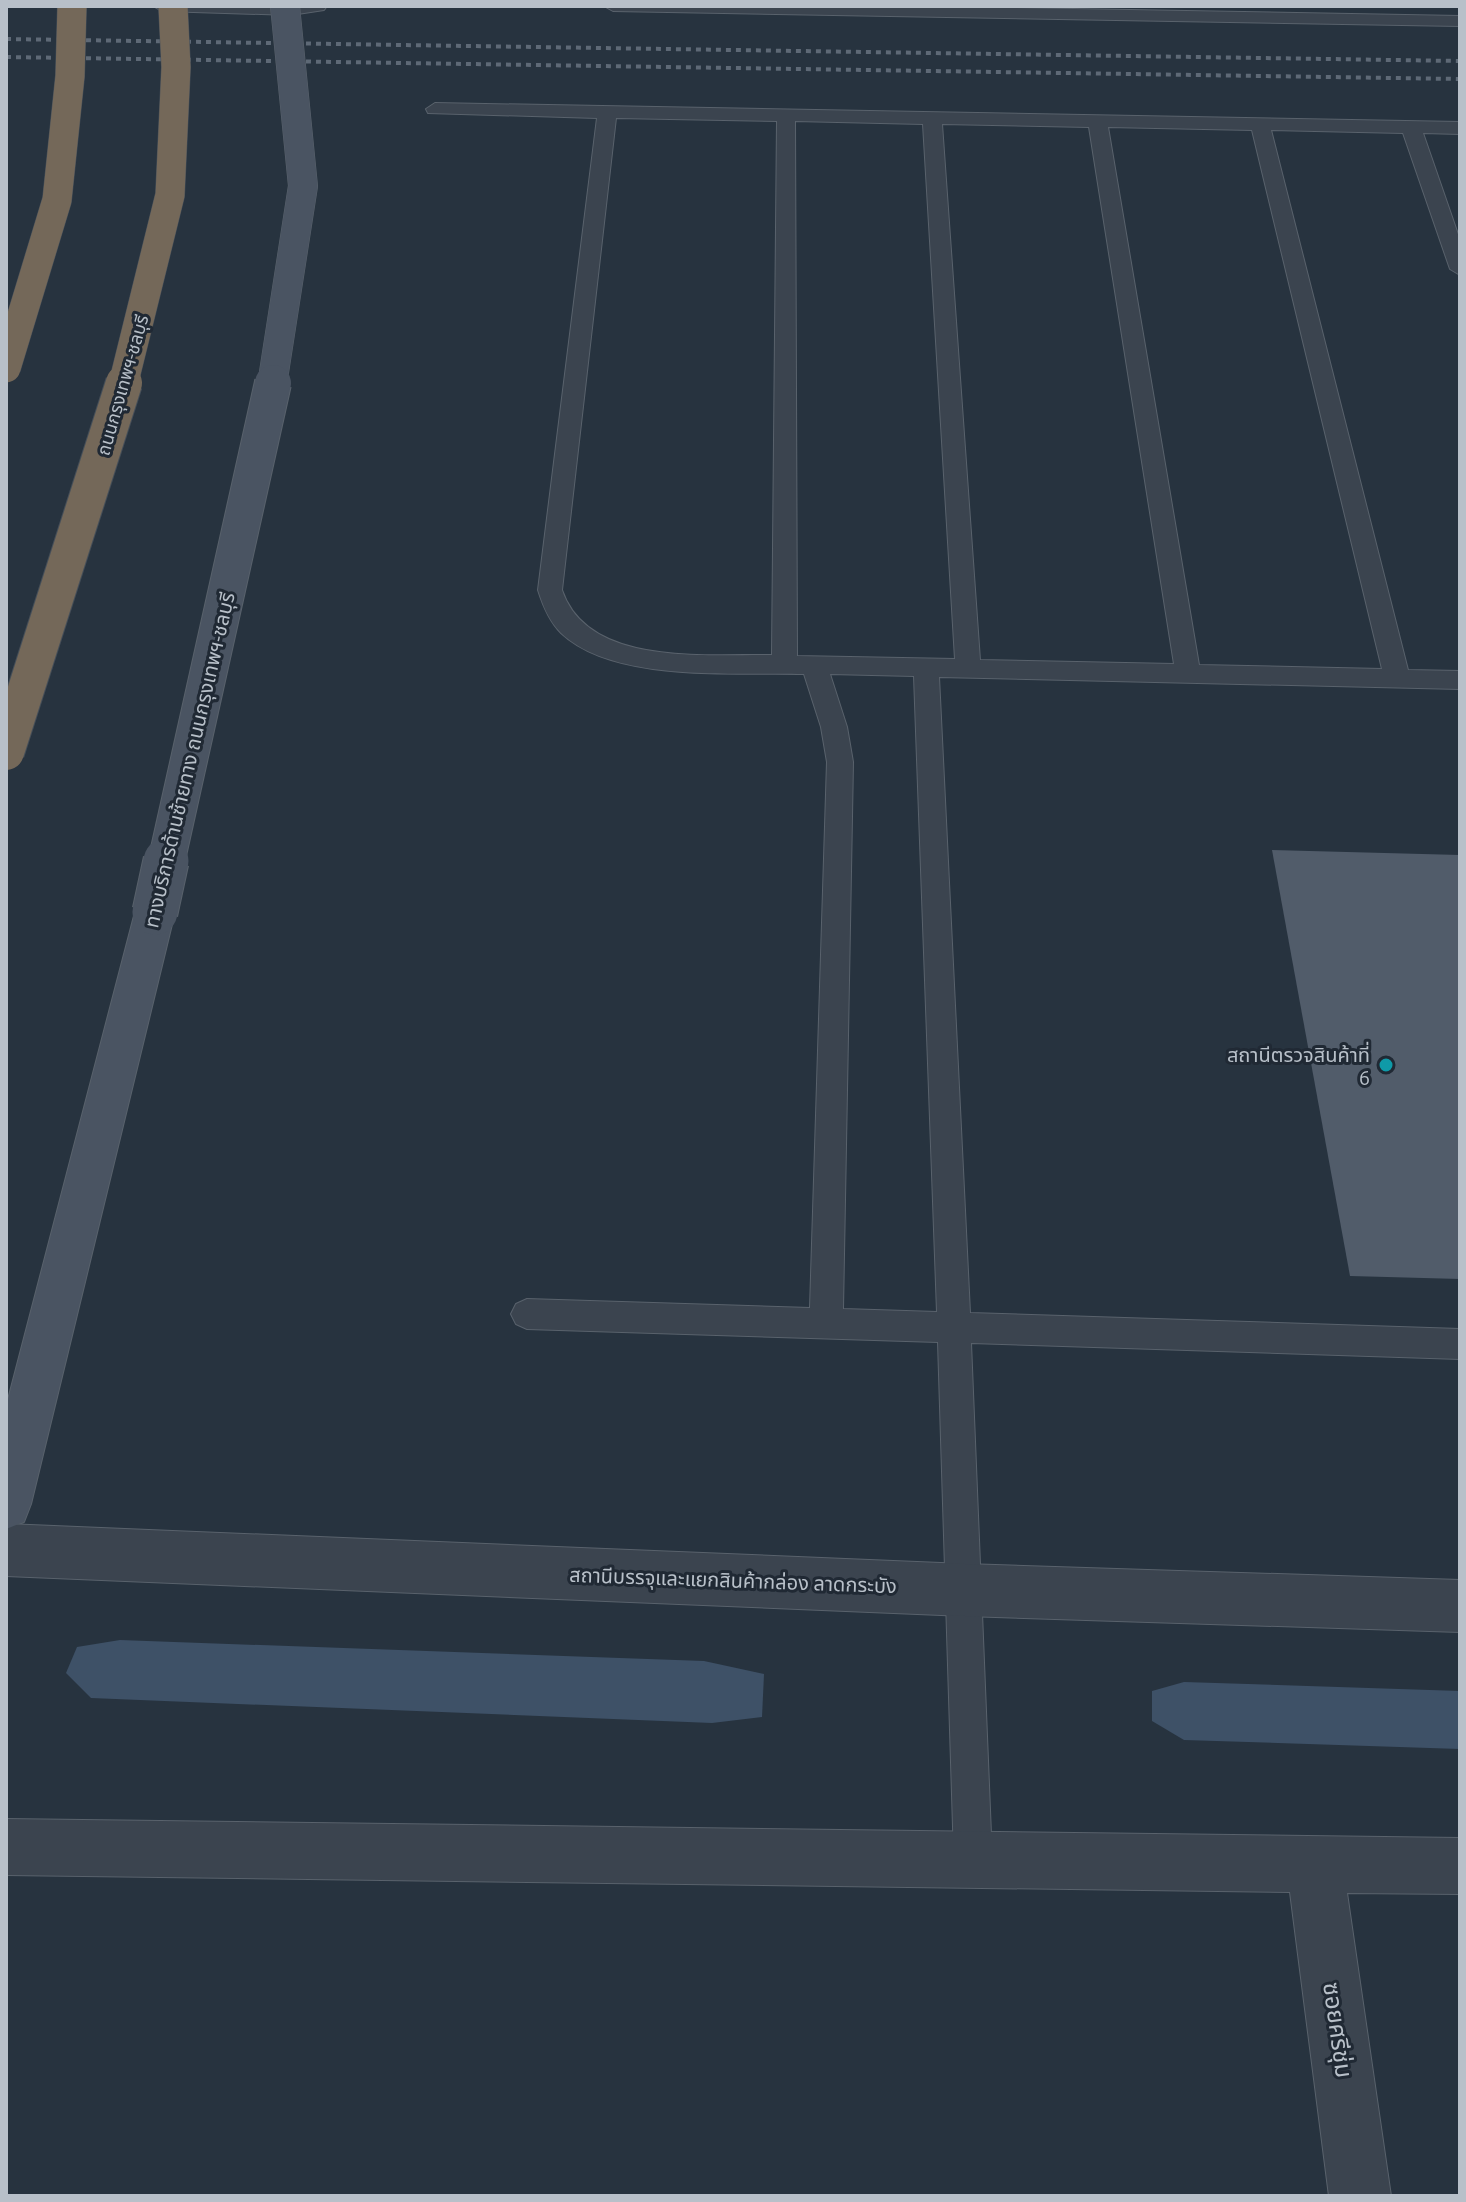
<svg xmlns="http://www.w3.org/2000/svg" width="1466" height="2202" viewBox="0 0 1466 2202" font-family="Ubuntu,'Noto Sans Thai',sans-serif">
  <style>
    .water { fill: #3e5167 }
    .building { fill: #515c6a }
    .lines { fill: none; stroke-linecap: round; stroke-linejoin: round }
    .lane-casing { stroke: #59626c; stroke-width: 2 }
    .street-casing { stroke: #59626c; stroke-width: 2 }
    .secondary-casing { stroke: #59626c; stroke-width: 2 }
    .lane { fill: #3b444f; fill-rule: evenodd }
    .street { fill: #3b444f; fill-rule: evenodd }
    .secondary { fill: #4a5462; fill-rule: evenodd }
    .rail { stroke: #5e6976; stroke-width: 4; stroke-dasharray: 5 5; stroke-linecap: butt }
    .secondary-bridge-far2-casing { stroke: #59626c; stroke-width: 30; stroke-linecap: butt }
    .secondary-bridge-far1-casing { stroke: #59626c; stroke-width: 38; stroke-linecap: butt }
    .secondary-bridge-casing { stroke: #59626c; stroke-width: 47; stroke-linecap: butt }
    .highway-bridge-far1-casing { stroke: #464f59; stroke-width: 30; stroke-linecap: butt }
    .highway-bridge-casing { stroke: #464f59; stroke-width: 38; stroke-linecap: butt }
    .secondary-bridge-far2 { stroke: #4a5462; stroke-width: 29 }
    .secondary-bridge-far1 { stroke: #4a5462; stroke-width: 36 }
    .secondary-bridge { stroke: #4a5462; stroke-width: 45 }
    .highway-bridge-far1 { stroke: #746859; stroke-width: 29 }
    .highway-bridge { stroke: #746859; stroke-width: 36 }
    .culture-dot { fill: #0f9aa8; stroke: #202934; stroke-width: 3 }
    .labels { text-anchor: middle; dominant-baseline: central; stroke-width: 6; stroke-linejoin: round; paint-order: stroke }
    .far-street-label { font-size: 18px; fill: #b8c0c9; stroke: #202934 }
    .street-label { font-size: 20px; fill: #b8c0c9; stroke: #202934 }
    .poi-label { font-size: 20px; fill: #b8c0c9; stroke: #202934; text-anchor: end }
    .near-street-label { font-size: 24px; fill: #b8c0c9; stroke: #202934 }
  </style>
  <rect width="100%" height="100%" fill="#27333f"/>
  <g class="water">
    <polygon points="120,1640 704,1661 764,1674 762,1717 712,1723 91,1698 66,1673 77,1647"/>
    <polygon points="1184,1682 1460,1691 1460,1749 1184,1740 1152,1721 1152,1691"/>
  </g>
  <polygon class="building" points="1272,850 1460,855 1460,1279 1350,1276"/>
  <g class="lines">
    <defs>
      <g id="lane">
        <polygon points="153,6 327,6 324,10 291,15 162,11"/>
        <polygon points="604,6 912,6 1460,16 1460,26 613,11"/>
        <path d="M435,103L1460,122V134L1423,133L1460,240V275L1450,269L1403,133L1271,130L1408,670L1460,671V689L939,677L970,1313L1460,1329V1359L971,1343L992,1859L987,1873L973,1878L959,1873L954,1859L938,1342L527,1329L516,1324L511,1314L516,1304L527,1299L810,1308L827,762L821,727L804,674C735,672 614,683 561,633C549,621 543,606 538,590L597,118L428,113L426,109ZM616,118L777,121L772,655C706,654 588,667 562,590ZM795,121L923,124L955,659L797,656ZM942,124L1089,127L1174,664L980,660ZM1108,127L1252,130L1382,669L1199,665ZM830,674L914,676L937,1312L843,1309L853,762L847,727Z"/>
      </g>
      <g id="street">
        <polygon points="6,1524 965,1564 1460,1580 1460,1632 965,1616 6,1576"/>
        <polygon points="6,1819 1460,1838 1460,1894 1347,1893 1391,2196 1329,2196 1290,1892 6,1875"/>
      </g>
      <polygon id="secondary" points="155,896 169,901 175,912 31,1504 24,1522 6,1529 6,1407 135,912 141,901"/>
    </defs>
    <use href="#lane" class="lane-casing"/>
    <use href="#street" class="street-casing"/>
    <use href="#secondary" class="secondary-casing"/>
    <use href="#lane" class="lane"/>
    <use href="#street" class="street"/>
    <use href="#secondary" class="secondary"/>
    <g class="rail">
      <polyline points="6,39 1460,61"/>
      <polyline points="6,57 1460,79"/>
    </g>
    <defs>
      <polyline id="secondary-bridge-far2" points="272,385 303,186 285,6"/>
      <polyline id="secondary-bridge-far1" points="166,863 273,383"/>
      <polyline id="secondary-bridge" points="155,912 166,861"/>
      <g id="highway-bridge-far1">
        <polyline points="6,368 57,200 70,76 72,6"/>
        <polyline points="123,385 170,195 176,67 173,6"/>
      </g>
      <polyline id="highway-bridge" points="6,752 124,383"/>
    </defs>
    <use href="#secondary-bridge-far2" class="secondary-bridge-far2-casing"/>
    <use href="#secondary-bridge-far1" class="secondary-bridge-far1-casing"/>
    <use href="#secondary-bridge" class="secondary-bridge-casing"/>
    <use href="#highway-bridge-far1" class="highway-bridge-far1-casing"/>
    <use href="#highway-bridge" class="highway-bridge-casing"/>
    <use href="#secondary-bridge-far2" class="secondary-bridge-far2"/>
    <use href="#secondary-bridge-far1" class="secondary-bridge-far1"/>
    <use href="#secondary-bridge" class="secondary-bridge"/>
    <use href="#highway-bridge-far1" class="highway-bridge-far1"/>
    <use href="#highway-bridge" class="highway-bridge"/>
  </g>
  <circle class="culture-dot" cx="1386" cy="1065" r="8"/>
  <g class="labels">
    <g class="far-street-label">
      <text transform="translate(122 385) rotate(-74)">ถนนกรุงเทพฯ-ชลบุรี</text>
    </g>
    <g class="street-label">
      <text transform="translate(189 760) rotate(-77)">ทางบริการด้านซ้ายทาง ถนนกรุงเทพฯ-ชลบุรี</text>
      <text transform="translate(733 1580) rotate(2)">สถานีบรรจุและแยกสินค้ากล่อง ลาดกระบัง</text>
    </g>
    <g class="poi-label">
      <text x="1370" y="1054">สถานีตรวจสินค้าที่<tspan x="1370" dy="23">6</tspan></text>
    </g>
    <g class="near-street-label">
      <text transform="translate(1338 2030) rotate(82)">ซอยศรีชุ่ม</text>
    </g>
  </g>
  <rect width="1466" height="2202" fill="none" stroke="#b8c0c9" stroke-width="16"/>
</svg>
